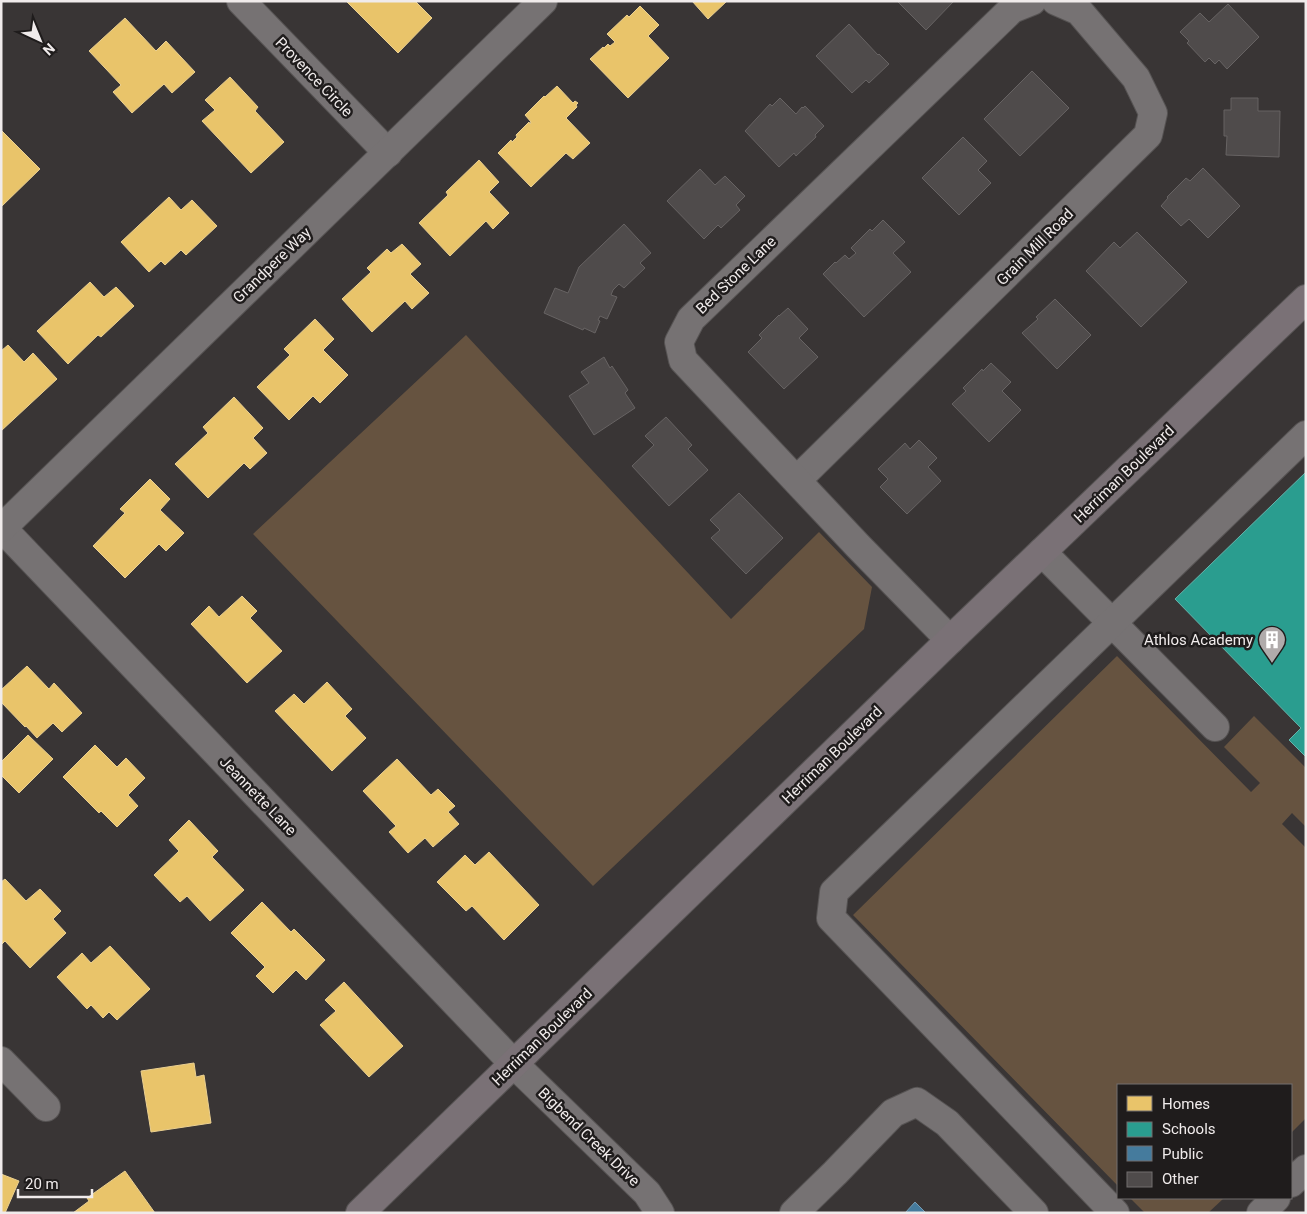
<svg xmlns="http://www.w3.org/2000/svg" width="1307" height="1214" viewBox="0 0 1307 1214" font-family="Roboto,sans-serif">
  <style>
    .green { fill: #665340 }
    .homes { fill: #e9c46a; stroke: #ebd091 }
    .schools { fill: #2a9d8f; stroke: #65b4ab }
    .public { fill: #457b9d; stroke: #789db4 }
    .building { fill: #4f4b4b; stroke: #676363 }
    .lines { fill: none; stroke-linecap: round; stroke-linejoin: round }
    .minor-casing { stroke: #565353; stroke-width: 30 }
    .major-casing { stroke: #565353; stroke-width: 30 }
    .minor { stroke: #767273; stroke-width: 28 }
    .major { stroke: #7a7176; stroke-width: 28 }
    .labels { text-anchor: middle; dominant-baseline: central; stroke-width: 5; stroke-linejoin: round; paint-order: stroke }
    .street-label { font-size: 15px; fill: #f0ebeb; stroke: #1f1c1c }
    .poi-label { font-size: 15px; fill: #f0ebeb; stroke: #1f1c1c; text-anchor: end }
  </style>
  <rect width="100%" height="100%" fill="#393535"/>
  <g class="green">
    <polygon points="466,335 731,619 819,532 872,587 864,629 593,886 253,534"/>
    <polygon points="1117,656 1251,792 1260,783 1224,747 1254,716 1306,768 1306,827 1292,813 1282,824 1306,848 1306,1118 1291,1133 1291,1085 1118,1085 1118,1186 853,915"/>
    <polygon points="1130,1198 1224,1198 1208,1213 1145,1213"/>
  </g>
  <g class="homes">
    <polygon points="346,1 415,1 432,18 398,53"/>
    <polygon points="692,1 727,1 708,19"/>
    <polygon points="640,6 659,25 648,36 669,58 628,98 590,59 603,47 604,48 608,44 610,46 615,42 607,34 627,15 629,17"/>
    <polygon points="125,18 156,51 166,41 195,72 172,93 164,84 132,113 113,92 121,85 89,51"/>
    <polygon points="230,77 258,107 255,111 284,142 251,173 202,121 215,110 205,100"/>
    <polygon points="557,86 573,103 575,101 578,103 576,105 577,107 566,118 590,143 573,159 566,153 531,187 498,153 511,140 512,142 517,137 516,135 529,122 530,124 531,122 525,115 544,96 545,97"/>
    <polygon points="1,130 40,169 1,207"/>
    <polygon points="479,160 499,182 489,192 509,213 493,229 486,221 450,256 419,223 448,195 446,192"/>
    <polygon points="169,197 181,210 192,200 217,226 186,255 181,250 165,265 161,261 149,272 121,242"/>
    <polygon points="402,244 421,264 410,274 429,293 412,309 405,301 372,332 342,299 371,272 367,268 387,249 391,253"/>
    <polygon points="90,282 104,297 116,287 134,306 101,337 98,335 68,364 37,331"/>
    <polygon points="315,319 334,339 323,350 348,375 320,403 313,396 289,420 257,387 290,355 284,349"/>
    <polygon points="8,345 24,362 33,353 57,379 1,431 1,351"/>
    <polygon points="234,397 263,428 253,438 267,453 250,469 244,463 208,498 175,464 208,433 203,427"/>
    <polygon points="150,479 170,499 160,510 184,533 166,551 159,544 125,578 93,546 125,513 120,509"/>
    <polygon points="242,596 257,611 250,618 282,651 247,683 191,624 209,606 219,617"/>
    <polygon points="27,666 49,689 54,683 82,713 62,732 53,723 37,738 26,726 25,727 1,702 1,690"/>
    <polygon points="327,682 352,709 345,716 366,738 332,771 275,711 294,694 304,704"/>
    <polygon points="28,735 53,759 19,793 1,775 1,762"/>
    <polygon points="95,745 117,767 126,758 145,778 128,795 138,806 117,827 101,811 99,813 63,777"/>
    <polygon points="397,759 431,795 438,789 455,806 448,812 459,824 433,847 425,838 408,853 389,832 396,826 363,791"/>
    <polygon points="189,820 218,851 212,857 244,890 210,921 187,896 180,902 154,875 179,851 169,840"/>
    <polygon points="489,852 539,905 504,940 472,906 466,911 437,882 465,855 475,865"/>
    <polygon points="5,879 26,901 40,889 61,911 53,919 66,933 30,968 5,941 1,945 1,882"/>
    <polygon points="262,902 291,932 294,929 325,960 306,980 296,970 273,993 256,976 265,967 231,933"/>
    <polygon points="110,946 150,989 117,1020 109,1012 103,1018 91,1005 87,1009 57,977 82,953 91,963"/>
    <polygon points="344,982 403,1046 369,1077 320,1025 336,1011 325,1000"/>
    <polygon points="194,1063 196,1077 204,1075 211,1123 151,1132 141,1071"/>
    <polygon points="125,1171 155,1213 73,1213 89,1201 87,1198"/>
    <polygon points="1,1174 19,1181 5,1213 1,1213"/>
  </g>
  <polygon class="schools" points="1306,472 1306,757 1289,740 1301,728 1175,599"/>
  <polygon class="public" points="915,1202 926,1213 905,1213"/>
  <g class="building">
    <polygon points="897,1 954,1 926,30"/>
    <polygon points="1228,4 1259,37 1227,69 1219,60 1215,64 1209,58 1205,62 1187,43 1189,41 1180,32 1200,13 1209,22"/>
    <polygon points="849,24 878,55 879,54 889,64 869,83 866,80 852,93 816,56"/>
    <polygon points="1032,71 1069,108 1020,156 984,119"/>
    <polygon points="780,98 796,114 802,107 803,108 805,106 824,126 815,135 816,137 796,156 794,153 779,167 745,131 770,104 772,106"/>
    <polygon points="1231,98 1258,98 1258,111 1280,111 1279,157 1226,155 1227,136 1224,136 1224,110 1231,110"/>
    <polygon points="963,137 987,161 978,170 991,183 959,215 922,178"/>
    <polygon points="1203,168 1240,206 1208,238 1189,219 1181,226 1161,206 1168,198 1167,197 1186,178 1190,181"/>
    <polygon points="700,169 715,185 725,176 745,196 736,205 740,210 721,228 718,225 704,239 667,201"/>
    <polygon points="883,220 905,242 893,253 911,272 864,317 823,274 835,262 836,263 845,255 849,259 856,253 851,248 870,229 872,231"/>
    <polygon points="624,224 651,253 640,263 645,268 624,288 619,284 613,290 611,295 617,297 607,319 600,316 598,320 600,321 595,333 584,328 583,330 544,313 555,288 568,293 579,267"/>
    <polygon points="1137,232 1187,282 1141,327 1086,271 1114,242 1120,248"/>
    <polygon points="1055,299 1091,335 1057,369 1022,333 1038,319 1036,317"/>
    <polygon points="788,308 808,329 799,338 818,357 784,389 748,352 762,338 759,335 779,315 779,316"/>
    <polygon points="604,357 610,368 612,366 628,390 625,393 635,408 594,435 569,396 589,383 581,372"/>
    <polygon points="991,363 1011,382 1002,391 1021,410 989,442 952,404 966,391 963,388 982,369 983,371"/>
    <polygon points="666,417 692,445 688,449 708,470 669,506 632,466 654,445 645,436"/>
    <polygon points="919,440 937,458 928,467 941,481 907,514 880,487 888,479 878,469 905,443 910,449"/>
    <polygon points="739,493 783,538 746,574 711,538 720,530 710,520"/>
  </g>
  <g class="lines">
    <defs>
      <g id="minor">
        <polyline points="241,1 388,153"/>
        <polyline points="797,480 1148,135 1153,113 1136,78 1079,11 1056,1"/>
        <polyline points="1,527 514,1064 647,1193 660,1213"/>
        <polyline points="2,528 543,1"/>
        <polyline points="1042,552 1215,727"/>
        <polyline points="950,640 858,546 683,360 679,342 691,319 1012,9 1032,1"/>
        <polyline points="1,1061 46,1107"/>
        <polyline points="1291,1183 1306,1169"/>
        <polyline points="794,1213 835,1173 893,1113 917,1102 947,1123 1034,1213"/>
        <polyline points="1115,1213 831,918 834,892 1306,435"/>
        <polyline points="1261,1213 1276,1198"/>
      </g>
      <polyline id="major" points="360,1213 950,640 1306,299"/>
    </defs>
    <use href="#minor" class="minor-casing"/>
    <use href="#major" class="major-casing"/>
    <use href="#minor" class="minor"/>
    <use href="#major" class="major"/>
  </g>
  <defs>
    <symbol id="building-pin" viewBox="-11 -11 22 30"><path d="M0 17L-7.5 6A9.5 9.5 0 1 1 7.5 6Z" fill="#b0abab" stroke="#1f1c1c"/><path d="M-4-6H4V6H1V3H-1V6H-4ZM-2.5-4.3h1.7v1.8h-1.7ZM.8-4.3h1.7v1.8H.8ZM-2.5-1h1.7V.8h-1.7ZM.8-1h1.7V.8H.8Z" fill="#fff"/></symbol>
  </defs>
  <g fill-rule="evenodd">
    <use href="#building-pin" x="1256" y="624" width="32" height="43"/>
  </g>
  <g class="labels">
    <g class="street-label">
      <text transform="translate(314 77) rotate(46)">Provence Circle</text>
      <text transform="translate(1035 247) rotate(-45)">Grain Mill Road</text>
      <text transform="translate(272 265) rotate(-44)">Grandpere Way</text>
      <text transform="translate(736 275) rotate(-44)">Bed Stone Lane</text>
      <text transform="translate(1124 474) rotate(-44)">Herriman Boulevard</text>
      <text transform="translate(832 755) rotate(-44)">Herriman Boulevard</text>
      <text transform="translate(258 796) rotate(46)">Jeannette Lane</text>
      <text transform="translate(542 1037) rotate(-44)">Herriman Boulevard</text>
      <text transform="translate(589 1137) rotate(44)">Bigbend Creek Drive</text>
    </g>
    <g class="poi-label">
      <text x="1253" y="640">Athlos Academy</text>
    </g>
  </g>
  <rect width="1307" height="1214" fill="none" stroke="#f0ebeb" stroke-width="5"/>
  <rect x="1117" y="1084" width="175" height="115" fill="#1f1c1c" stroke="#736f6f"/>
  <rect x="1127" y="1096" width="25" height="15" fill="#e9c46a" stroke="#736f6f"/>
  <text x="1162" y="1109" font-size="15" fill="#f0ebeb">Homes</text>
  <rect x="1127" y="1122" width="25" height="15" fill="#2a9d8f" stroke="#736f6f"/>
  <text x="1162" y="1134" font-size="15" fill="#f0ebeb">Schools</text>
  <rect x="1127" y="1146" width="25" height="15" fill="#457b9d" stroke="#736f6f"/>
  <text x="1162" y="1159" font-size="15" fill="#f0ebeb">Public</text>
  <rect x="1127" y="1172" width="25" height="15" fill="#4f4b4b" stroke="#736f6f"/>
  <text x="1162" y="1184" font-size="15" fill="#f0ebeb">Other</text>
  <g transform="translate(40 40) rotate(136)" stroke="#1f1c1c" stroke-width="4" paint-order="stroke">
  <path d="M0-4L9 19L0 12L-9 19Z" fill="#f0ebeb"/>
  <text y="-8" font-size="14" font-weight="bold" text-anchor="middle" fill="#f0ebeb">N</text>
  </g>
  <path d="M18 1189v8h74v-8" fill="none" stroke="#f0ebeb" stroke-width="2.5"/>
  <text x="25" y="1189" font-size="15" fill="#f0ebeb" stroke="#1f1c1c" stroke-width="4" paint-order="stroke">20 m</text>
</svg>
